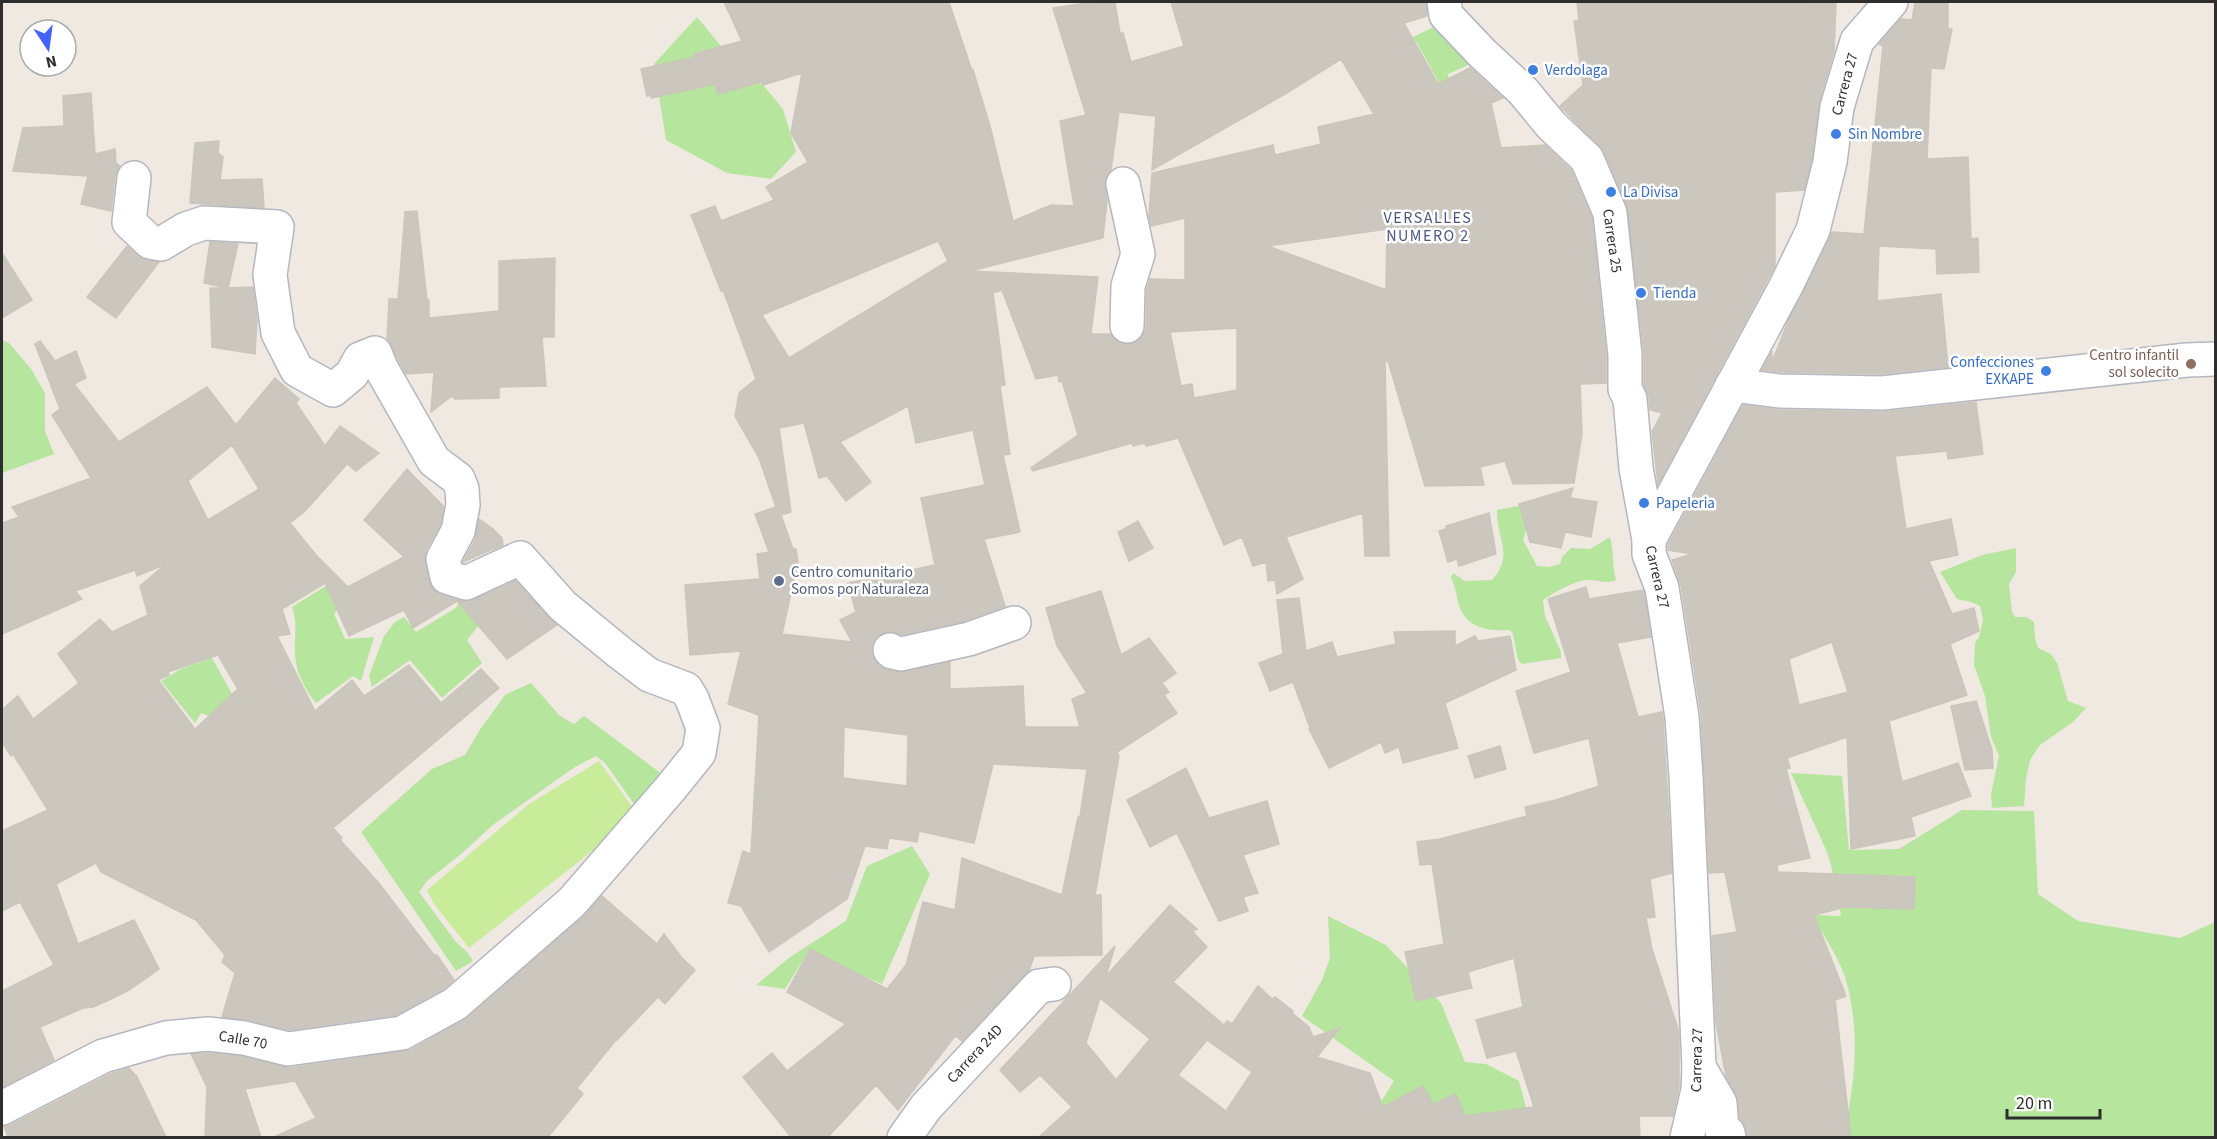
<svg xmlns="http://www.w3.org/2000/svg" width="2217" height="1139" viewBox="0 0 2217 1139" font-family="'Source Sans 3',sans-serif">
  <style>
    .green { fill: #b6e59e }
    .pitch { fill: #c9ec9a }
    .building { fill: #cbc7bf; stroke: #cbc5ba; stroke-width: 1.5; fill-rule: evenodd }
    .lines { fill: none; stroke-linecap: round; stroke-linejoin: round }
    .street-casing { stroke: #b4b7c1; stroke-width: 36 }
    .secondary-casing { stroke: #b4b7c1; stroke-width: 36 }
    .street { stroke: #fff; stroke-width: 33 }
    .secondary { stroke: #fff; stroke-width: 33 }
    .shop-dot { fill: #3f7fe0; stroke: #fff; stroke-width: 2 }
    .education-dot { fill: #8d6e63; stroke: #fff; stroke-width: 2 }
    .service-dot { fill: #5c6f8a; stroke: #fff; stroke-width: 2 }
    .labels { text-anchor: middle; dominant-baseline: central; stroke-width: 5; stroke-linejoin: round; paint-order: stroke }
    .shop-label { font-size: 15px; fill: #366cbe; stroke: #fff; text-anchor: start }
    .street-label { font-size: 15px; fill: #2e2e2e; stroke: #fff }
    .education-label { font-size: 15px; fill: #785e54; stroke: #fff; text-anchor: end }
    .service-label { font-size: 15px; fill: #4e5e75; stroke: #fff; text-anchor: start }
    .neighbourhood-label { font-size: 16px; letter-spacing: 1.5px; fill: #4d5680; stroke: #fff }
  </style>
  <rect width="100%" height="100%" fill="#efe9e1"/>
  <g class="green">
    <polygon points="697,17 744,74 763,85 783,109 796,152 771,179 727,173 666,140 654,64"/>
    <polygon points="1446,21 1479,60 1448,74 1457,116 1416,41 1408,46 1403,42"/>
    <polygon points="2,340 9,343 31,369 45,393 45,431 54,454 2,473"/>
    <path d="M1533,503L1523,540L1537,566L1549,567L1560,564L1562,557L1571,548L1590,549L1610,537C1614,551 1612,565 1616,580C1605,585 1598,579 1587,580C1573,581 1555,592 1543,600L1545,616L1561,652V658L1522,664L1518,660L1513,634L1510,630C1488,631 1467,629 1459,605C1456,595 1456,588 1451,578L1453,573L1465,581L1492,580C1515,555 1496,538 1497,510Z"/>
    <polygon points="2016,548 2016,572 2009,584 2012,612 2015,617 2026,617 2034,622 2035,638 2038,648 2051,654 2057,663 2068,701 2086,708 2073,722 2040,745 2030,760 2026,779 2024,806 1992,808 1991,794 1999,756 1991,737 1985,696 1974,665 1975,643 1979,637 1983,620 1980,606 1971,602 1957,599 1940,572 1982,555"/>
    <path d="M337,579L344,602L334,614L345,639L374,637L361,681L353,676L316,703C305,689 296,673 295,655C294,638 298,623 292,607Z"/>
    <polygon points="479,589 488,597 484,619 467,640 482,663 442,698 410,660 372,687 369,676 384,636 395,622 404,617 416,632 456,608 460,599 458,594"/>
    <polygon points="212,658 236,701 209,716 201,713 195,723 161,681 181,669"/>
    <polygon points="531,683 560,716 574,724 584,716 666,777 639,811 605,763 596,756 575,767 494,824 461,854 427,881 419,892 456,942 468,953 473,961 456,971 361,832 432,769 465,755 479,731 505,695"/>
    <path d="M1791,773L1842,776L1849,850L1899,849L1962,810L2034,811L2038,894L2078,921L2180,938L2215,922V1137H1843C1855,1086 1861,1029 1845,977C1838,956 1823,935 1812,915L1841,916L1832,869L1827,852Z"/>
    <polygon points="912,846 930,874 882,984 808,952 785,989 756,985 790,957 846,921 867,866"/>
    <polygon points="1328,916 1386,945 1441,1003 1465,1062 1486,1064 1519,1081 1534,1137 1359,1137 1394,1081 1302,1016 1322,980 1330,958"/>
  </g>
  <polygon class="pitch" points="599,761 638,815 469,948 434,904 427,890 529,804"/>
  <g class="building">
    <path d="M724,2H949L972,71L973,70L990,126L1013,221L1051,205L1074,206L1060,121L1086,115L1053,8L1092,2H1115L1120,33H1123L1131,62L1184,46L1171,2H1426L1427,16L1404,23L1438,84L1470,68L1503,98L1491,103L1501,148L1545,145L1571,170L1592,218L1606,356V383L1580,384L1582,434L1574,483L1513,484L1505,461L1480,467L1484,485L1425,486L1388,361H1385L1389,556H1365L1363,513L1286,537L1303,579L1277,594L1275,580L1268,581L1266,562L1253,566L1242,537L1224,545L1178,438L1146,446L1145,443L1133,446L1132,443L1033,471L1031,468L1078,435L1062,381L1059,382L1058,375L1036,379L1002,290L993,293L1005,385L1000,386L1010,454L1003,455L1020,532L984,539L1005,606L964,621L901,635L894,632H885L877,636L872,645V655L879,666L897,672L950,662V689L1023,686L1025,727H1080L1072,699L1087,693L1057,646L1046,608L1101,591L1121,655L1149,638L1176,673L1162,683L1169,692L1164,695L1177,713L1117,752L1119,756L1095,895H1101L1102,955L1034,956L1029,971L962,1041L955,1036L898,1110L876,1085L828,1137H791L743,1077L772,1053L787,1071L846,1024L787,992L810,949L887,989L906,965L923,902L955,910L962,858L1062,895L1078,817H1080L1087,769L993,764L974,843L919,831L917,842L889,838L887,849L865,846L847,899L769,952L741,906L728,903L743,851L751,854L759,715L728,704L741,651L690,655L685,585L760,579L757,554L769,552L755,514L776,507L759,458L735,416L739,393L756,379L723,290L721,291L691,215L715,206L721,221L774,200L766,187L808,162L791,133L802,73L763,85L761,82L718,94L715,84L651,98V95L647,96L641,69L695,57L694,54L742,41ZM1341,59L1374,114L1318,127L1321,144L1275,155L1273,145L1152,173L1149,216L1151,226L1185,218V280L1150,279L1147,289L1146,327L1143,335L1136,342L1126,345L1117,342L1110,334H1091L1098,277L970,271L1103,238L1107,201L1105,179L1111,170L1119,112L1156,116L1152,170L1285,94ZM1387,229L1386,290L1268,246ZM938,241L948,261L789,358L762,315ZM1237,328V390L1194,398L1192,384L1181,386L1170,332ZM908,406L916,443L973,430L985,485L921,498L935,565L848,583L856,612L840,620L852,642L782,634L798,562L796,549H793L781,515L791,512L779,428L804,423L819,478L827,476L846,501L871,482L840,442ZM844,727L908,735L907,786L843,778Z"/>
    <polygon points="1577,2 1794,2 1836,3 1834,51 1819,102 1812,159 1804,190 1775,192 1775,266 1658,484 1652,432 1662,413 1650,410 1649,397 1644,385 1644,353 1627,206 1604,151 1560,106 1583,85 1574,21 1579,21"/>
    <polygon points="1915,2 1948,2 1948,29 1952,29 1944,69 1931,68 1927,159 1968,157 1971,239 1978,238 1979,272 1937,274 1936,249 1879,246 1877,301 1941,294 1948,367 1881,374 1780,372 1762,370 1772,351 1772,362 1789,319 1832,232 1864,234 1883,46 1879,44 1901,19 1912,20"/>
    <polygon points="91,93 95,154 115,149 116,163 120,166 115,176 111,211 81,204 88,176 13,171 23,128 64,126 63,96"/>
    <polygon points="219,141 218,153 223,157 220,180 262,179 264,208 190,203 195,143"/>
    <polygon points="417,211 427,300 429,300 429,318 499,311 499,261 555,258 554,337 542,337 546,386 499,387 499,398 455,399 452,396 431,412 434,372 406,374 387,338 389,299 398,299 405,212"/>
    <polygon points="210,242 238,244 228,288 253,287 257,320 255,354 212,347 210,288 227,288 204,283"/>
    <polygon points="127,246 138,256 147,260 159,262 116,318 87,297"/>
    <polygon points="2,253 32,300 2,318"/>
    <path d="M40,341L55,361L76,351L86,378L74,384L119,442L207,387L236,425L275,378L299,399L296,403L325,446L340,426L379,453L356,471L347,464L305,511L290,523L316,555L348,587L404,557L364,520L407,469L444,507L440,525L426,550L425,562L429,581L434,590L441,595L460,601L473,600L515,581L557,625L507,659L457,601L413,628L404,610L349,636L325,583L282,609L290,634L277,636L315,711L352,680L364,696L409,665L441,703L481,669L499,688L333,828L342,838L340,840L378,882L434,955H437L454,980L444,989L396,1015L289,1030L248,1020L222,1017L235,973L222,962L225,955L196,920L101,872L96,863L56,884L78,944L134,920L159,969L129,990L109,1000L93,1007L83,1008L40,1027L54,1060L2,1087V991L54,965L20,902L2,911V831L48,810L13,754L11,756L2,742V710L18,696L33,719L79,683L58,654L100,619L112,632L148,615L140,586L166,564L137,576L135,570L75,591L82,599L2,634V523L19,517L12,507L91,478L52,415L60,409L35,344ZM232,445L259,489L208,520L188,481ZM218,655L238,689L195,729L158,680L169,675L168,672Z"/>
    <path d="M1976,402L1983,454L1948,459L1947,451L1895,456L1906,529L1951,519L1958,555L1929,561L1952,614L1974,608L1979,631L1950,644L1967,695L1889,721L1902,782L1958,763L1971,796L1911,817L1915,836L1851,849L1847,737L1787,758L1790,768L1786,769L1810,858L1777,865L1778,872L1915,877L1914,909L1846,907L1814,915L1846,996L1835,1000L1851,1137H1747L1746,1129L1740,1119L1736,1094L1726,1076L1716,1023L1712,936L1737,932L1725,872L1709,873L1701,714L1681,585L1672,560L1693,554L1668,550V545L1743,405L1779,410L1882,412ZM1832,642L1848,692L1799,705L1789,659Z"/>
    <polygon points="1573,488 1570,498 1597,502 1591,537 1565,532 1561,548 1530,542 1519,504"/>
    <polygon points="1489,513 1496,554 1459,566 1457,559 1448,562 1439,531 1446,529 1446,526"/>
    <polygon points="479,519 492,528 502,538 503,545 463,562 475,540"/>
    <polygon points="1138,521 1153,548 1129,561 1118,532"/>
    <path d="M1586,587L1589,599L1643,590L1644,593L1651,637L1617,643L1638,717L1662,712L1663,719L1672,873L1650,879L1655,917L1646,918L1652,949L1679,1032V1087L1673,1116H1639L1640,1137H1039L1072,1107L1040,1075L1020,1092L1000,1070L1115,946L1106,976L1170,905L1197,929L1192,931L1207,947L1173,982L1224,1025L1227,1021L1232,1024L1258,986L1272,999L1275,997L1293,1011L1292,1013L1309,1027L1313,1037L1340,1028L1317,1057L1370,1073L1383,1107L1423,1086L1433,1104L1456,1094L1465,1116L1534,1107L1516,1051L1487,1058L1476,1020L1523,1007L1514,958L1468,972L1472,988L1416,1001L1405,952L1444,944L1432,864L1420,865L1417,842L1440,839L1527,816L1525,807L1556,800L1599,786L1589,738L1534,753L1516,691L1571,672L1548,599ZM1100,998L1150,1039L1116,1080L1086,1043ZM1207,1040L1252,1072L1226,1111L1178,1075Z"/>
    <polygon points="1299,598 1306,651 1332,642 1337,657 1396,644 1394,632 1455,631 1455,646 1475,636 1478,641 1510,636 1516,670 1445,703 1458,748 1403,763 1399,747 1385,753 1381,742 1329,768 1309,729 1310,728 1293,682 1270,691 1259,663 1283,654 1277,600"/>
    <polygon points="1976,701 1992,750 1993,768 1965,770 1951,706"/>
    <polygon points="1500,746 1506,769 1475,778 1468,756"/>
    <polygon points="1186,768 1209,818 1267,801 1279,844 1243,855 1258,893 1243,897 1248,911 1219,921 1177,833 1150,847 1127,800"/>
    <polygon points="602,896 657,944 664,934 682,958 695,970 665,1004 658,997 617,1040 616,1040 577,1088 583,1094 548,1137 274,1137 316,1118 295,1081 245,1089 261,1137 205,1137 207,1087 191,1054 208,1053 241,1056 290,1068 411,1050 467,1018 584,916"/>
    <polygon points="129,1068 137,1077 166,1137 8,1137 4,1126 11,1125 110,1074"/>
  </g>
  <g class="lines">
    <defs>
      <g id="street">
        <polyline points="1444,2 1446,15 1482,53 1523,91 1551,125 1587,159 1610,213 1625,355 1625,389 1630,399 1636,468 1649,540"/>
        <polyline points="1123,184 1138,254 1128,286 1127,326"/>
        <polyline points="1732,385 1779,391 1882,393 2187,360 2216,359"/>
        <polyline points="890,650 892,652 901,654 969,639 1014,623"/>
        <polyline points="1699,1067 1720,1103 1722,1131 1728,1133 1729,1138"/>
        <polyline points="2,1108 103,1056 166,1038 208,1034 244,1038 288,1049 402,1033 455,1004 572,902 670,789 699,753 703,728 692,699 686,689 649,675 619,652 563,606 520,558 466,583 447,577 443,559 458,531 463,505 462,489 458,479 434,461 381,368 375,353 360,359 352,374 333,390 297,370 278,333 270,275 277,227 204,223 186,229 161,244 150,242 129,222 134,178"/>
        <polyline points="904,1138 926,1107 1039,986 1054,984"/>
      </g>
      <polyline id="secondary" points="1687,1138 1698,1090 1699,1067 1686,777 1682,717 1662,588 1649,554 1649,540 1786,286 1813,230 1830,162 1837,107 1857,41 1891,2"/>
    </defs>
    <use href="#street" class="street-casing"/>
    <use href="#secondary" class="secondary-casing"/>
    <use href="#street" class="street"/>
    <use href="#secondary" class="secondary"/>
  </g>
  <g class="shop-dot">
    <circle cx="1533" cy="70" r="6"/>
    <circle cx="1836" cy="134" r="6"/>
    <circle cx="1611" cy="192" r="6"/>
    <circle cx="1641" cy="293" r="6"/>
    <circle cx="2046" cy="371" r="6"/>
    <circle cx="1644" cy="503" r="6"/>
  </g>
  <circle class="education-dot" cx="2191" cy="364" r="6"/>
  <circle class="service-dot" cx="779" cy="581" r="6"/>
  <g class="labels">
    <g class="shop-label">
      <text x="1545" y="70">Verdolaga</text>
      <text x="1848" y="134">Sin Nombre</text>
      <text x="1623" y="192">La Divisa</text>
      <text x="1653" y="293">Tienda</text>
      <text x="2034" y="362" text-anchor="end">Confecciones<tspan x="2034" dy="17">EXKAPE</tspan></text>
      <text x="1656" y="503">Papeleria</text>
    </g>
    <g class="street-label">
      <text transform="translate(1845 84) rotate(-75)">Carrera 27</text>
      <text transform="translate(1612 241) rotate(82)">Carrera 25</text>
      <text transform="translate(1657 577) rotate(77)">Carrera 27</text>
      <text transform="translate(243 1040) rotate(10)">Calle 70</text>
      <text transform="translate(975 1054) rotate(-47)">Carrera 24D</text>
      <text transform="translate(1697 1060) rotate(-89)">Carrera 27</text>
    </g>
    <g class="education-label">
      <text x="2179" y="355">Centro infantil<tspan x="2179" dy="17">sol solecito</tspan></text>
    </g>
    <g class="service-label">
      <text x="791" y="572">Centro comunitario<tspan x="791" dy="17">Somos por Naturaleza</tspan></text>
    </g>
    <g class="neighbourhood-label">
      <text x="1428" y="218">VERSALLES<tspan x="1428" dy="18">NUMERO 2</tspan></text>
    </g>
  </g>
  <rect width="2217" height="1139" fill="none" stroke="#2e2e2e" stroke-width="6"/>
  <g transform="translate(48 48) rotate(167)"><circle r="28" fill="#ffffff" stroke="#ababab" stroke-width="1.5"/>
  <path d="M0-4.5L10 22L0 15L-10 22Z" fill="#4264fb"/>
  <text y="-9" font-size="16" font-weight="bold" text-anchor="middle" fill="#2e2e2e">N</text>
  </g>
  <path d="M2007 1109v9h93v-9" fill="none" stroke="#2e2e2e" stroke-width="3"/>
  <text x="2016" y="1109" font-size="18" fill="#2e2e2e" stroke="#ffffff" stroke-width="4.5" paint-order="stroke">20 m</text>
</svg>
